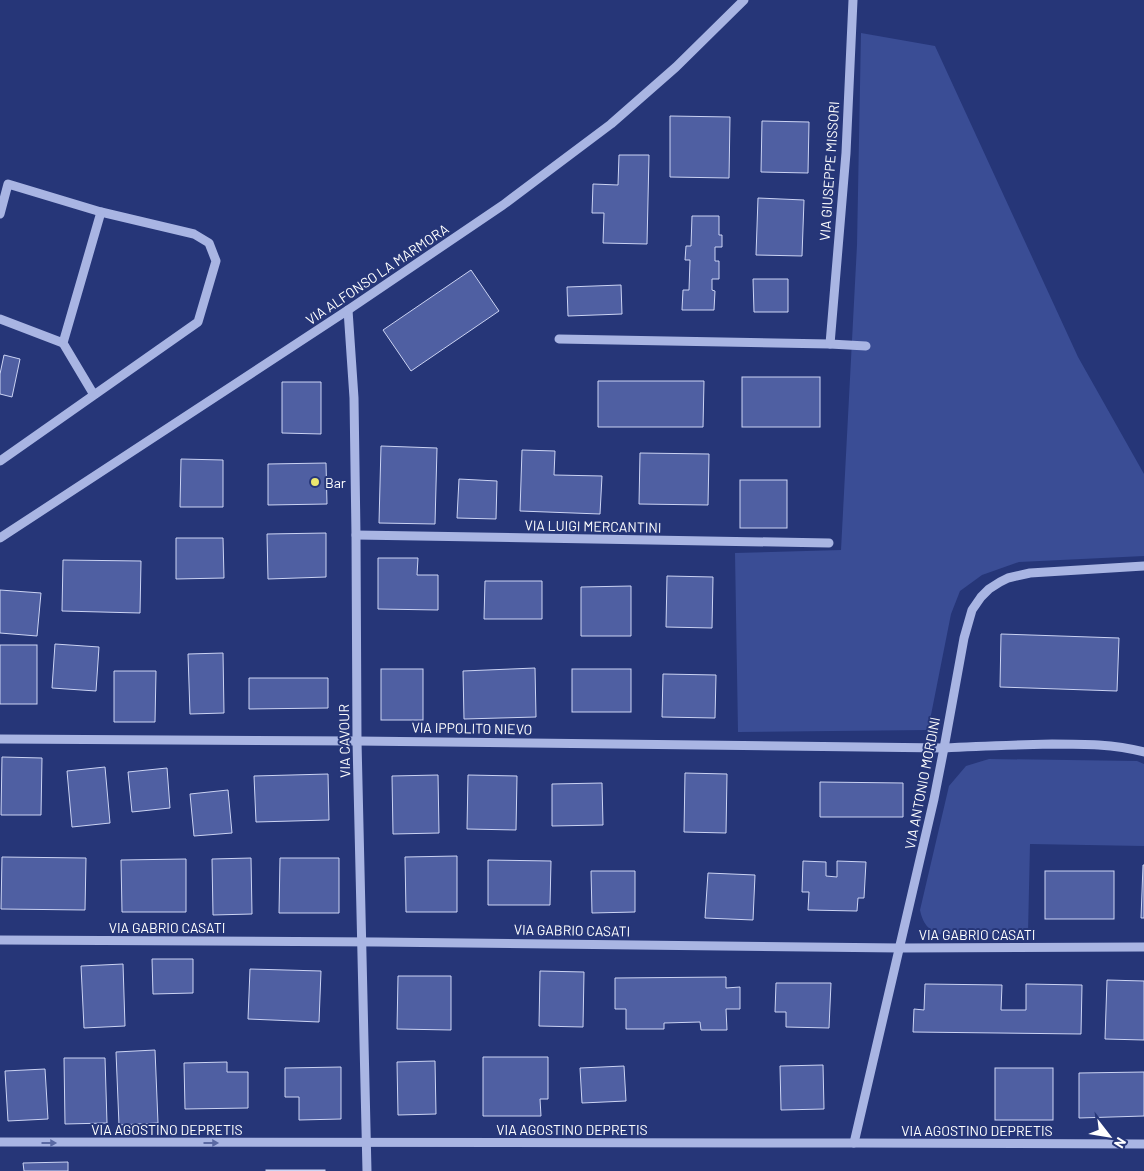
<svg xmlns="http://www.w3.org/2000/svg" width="1144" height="1171" viewBox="0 0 1144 1171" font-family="Barlow,sans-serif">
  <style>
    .green { fill: #3a4d95 }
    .building { fill: #4f5fa2; stroke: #cbd3f3 }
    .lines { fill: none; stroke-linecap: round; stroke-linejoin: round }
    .minor { stroke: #a9b5e3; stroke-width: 9 }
    .oneway { fill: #5a69a3 }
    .poi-dot { fill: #ebe66f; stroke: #263678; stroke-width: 2 }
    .labels { text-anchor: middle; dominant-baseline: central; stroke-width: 4; stroke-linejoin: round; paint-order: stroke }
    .street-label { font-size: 14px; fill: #fff; stroke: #263678 }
    .poi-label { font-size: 14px; fill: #fff; stroke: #263678; text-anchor: start }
  </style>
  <rect width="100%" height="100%" fill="#263678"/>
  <g class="green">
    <polygon points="861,33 935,46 1078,357 1144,474 1144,556 1019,562 982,575 960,591 951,614 928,730 738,732 735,553 841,550 857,245"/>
    <path d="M989,759L1137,761L1144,764V846L1030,844L1028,933L942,935C928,930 923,924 920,910L949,786L966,766Z"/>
  </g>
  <g class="building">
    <polygon points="670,116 730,117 729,178 670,177"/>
    <polygon points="762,121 809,122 808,173 761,172"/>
    <polygon points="619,155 649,155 647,244 603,243 604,213 592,213 593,184 618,185"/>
    <polygon points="758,198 804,200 802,256 756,255"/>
    <polygon points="692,216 719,216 719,235 722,235 722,247 715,247 715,261 719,261 719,279 712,279 712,290 715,291 714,310 682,310 683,290 689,290 690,260 685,260 686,246 691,246"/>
    <polygon points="471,270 499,311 411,371 383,330"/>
    <polygon points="753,279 788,279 788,312 754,312"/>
    <polygon points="621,285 622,314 568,316 567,287"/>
    <polygon points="4,355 20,359 12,397 0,394 0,374"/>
    <rect x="742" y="377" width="78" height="50"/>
    <polygon points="598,381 704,381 703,427 598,427"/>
    <polygon points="282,382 321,382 321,434 282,433"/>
    <polygon points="381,446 437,448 435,524 379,523"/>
    <polygon points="522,450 555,451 554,475 602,476 600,514 520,511"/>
    <polygon points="640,453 709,454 708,505 639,504"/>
    <polygon points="181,459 223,460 223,507 180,507"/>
    <polygon points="326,463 327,504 268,505 268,464"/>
    <polygon points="459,479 497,481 496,519 457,518"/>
    <rect x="740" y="480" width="47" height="48"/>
    <polygon points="326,533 326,577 268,579 267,534"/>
    <polygon points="176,538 223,538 224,578 176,579"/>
    <polygon points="378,558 418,558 417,575 438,575 438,610 378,609"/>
    <polygon points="63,560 141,561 140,613 62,611"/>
    <polygon points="667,576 713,577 712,628 666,627"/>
    <polygon points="485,581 542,581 542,619 484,619"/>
    <polygon points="631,586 631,636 581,636 581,587"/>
    <polygon points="0,590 41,593 37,636 0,633"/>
    <polygon points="1001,634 1119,638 1117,691 1000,687"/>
    <polygon points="55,644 99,647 96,691 52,688"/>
    <rect x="0" y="645" width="37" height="59"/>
    <polygon points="223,653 224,713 190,714 188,654"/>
    <polygon points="535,668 536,717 464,719 463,671"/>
    <rect x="381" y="669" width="42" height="51"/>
    <rect x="572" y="669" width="59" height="43"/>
    <polygon points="114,671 156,671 155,722 114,722"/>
    <polygon points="663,674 716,675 715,718 662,717"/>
    <polygon points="249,678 328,678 328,708 249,709"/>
    <polygon points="2,757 42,758 41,815 1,815"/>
    <polygon points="105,767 110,823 72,827 67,771"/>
    <polygon points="167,768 170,808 132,812 128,772"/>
    <polygon points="685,773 727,774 726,833 684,832"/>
    <polygon points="328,774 329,820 256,822 254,776"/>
    <polygon points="438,775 439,833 393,834 392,776"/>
    <polygon points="468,775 517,776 516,830 467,829"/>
    <polygon points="820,782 903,783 903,817 820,817"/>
    <polygon points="602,783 603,825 552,826 552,784"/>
    <polygon points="228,790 232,833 194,836 190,794"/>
    <polygon points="457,856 457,912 406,912 405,857"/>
    <polygon points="2,857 86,858 85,910 1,909"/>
    <polygon points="251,858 252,914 213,915 212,859"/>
    <polygon points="280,858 339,858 339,913 279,913"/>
    <polygon points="186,859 186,912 122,912 121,860"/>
    <polygon points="488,860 551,861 550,905 488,905"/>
    <polygon points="803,861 826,862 826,876 837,877 837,861 866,862 864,898 858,898 857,911 808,910 809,892 802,892"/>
    <polygon points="1143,865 1144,865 1144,918 1141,918"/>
    <polygon points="591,871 635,871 635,912 592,913"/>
    <rect x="1045" y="871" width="69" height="48"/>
    <polygon points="708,873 755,875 753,920 705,918"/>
    <polygon points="152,959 193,959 193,993 153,994"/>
    <polygon points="123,964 125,1026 84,1028 81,966"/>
    <polygon points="250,969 321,971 319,1022 248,1019"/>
    <polygon points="540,971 584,972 583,1027 539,1026"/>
    <polygon points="398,976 451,976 451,1030 397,1029"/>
    <polygon points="726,977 726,988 740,987 740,1009 726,1009 727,1030 701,1030 700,1022 664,1023 664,1029 626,1029 626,1009 615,1009 615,978"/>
    <polygon points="1107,980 1144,981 1144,1040 1105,1039"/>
    <polygon points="776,983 831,983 829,1028 786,1027 786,1012 775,1012"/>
    <polygon points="925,984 1002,985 1001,1010 1026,1010 1026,984 1082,985 1081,1034 913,1032 914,1009 924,1010"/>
    <polygon points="155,1050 158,1123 119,1125 116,1052"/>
    <polygon points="483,1057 548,1057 548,1099 540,1099 541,1116 483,1116"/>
    <polygon points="64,1058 105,1058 107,1123 65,1124"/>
    <polygon points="435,1061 436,1114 398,1115 397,1062"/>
    <polygon points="227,1062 227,1072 248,1072 248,1108 185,1109 184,1063"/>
    <polygon points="823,1065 824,1109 781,1110 780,1066"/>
    <polygon points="624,1066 626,1101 582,1103 580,1068"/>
    <polygon points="341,1067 341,1119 299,1120 299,1097 285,1097 285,1068"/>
    <rect x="995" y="1068" width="58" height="52"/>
    <polygon points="45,1069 48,1119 8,1121 5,1071"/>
    <polygon points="1144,1072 1144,1116 1079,1118 1079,1073"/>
    <polygon points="68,1162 68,1171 24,1171 23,1163"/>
    <rect x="266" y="1170" width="59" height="1"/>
  </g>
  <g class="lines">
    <g class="minor">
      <polyline points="0,214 8,184 101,212"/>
      <polyline points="348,310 354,398 356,535 357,741 367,1171"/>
      <polyline points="0,319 63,343"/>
      <polyline points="559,339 830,344 866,346"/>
      <polyline points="830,344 846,153 853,0"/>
      <polyline points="0,461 198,322 216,261 209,243 194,234 101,212 63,343 94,395"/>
      <polyline points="356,535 829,543"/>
      <polyline points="0,538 348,310 503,205 611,124 676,67 744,0"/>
      <path d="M0,739L357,741L944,748C980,746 1016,745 1052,744C1083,744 1114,744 1144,752"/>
      <polyline points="0,940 378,942 900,948 1144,947"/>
      <polyline points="0,1142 854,1143 1144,1144"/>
      <polyline points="854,1143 934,799 944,748 964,638 972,610 981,597 989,589 1000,582 1008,578 1030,573 1144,566"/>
    </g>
  </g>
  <defs><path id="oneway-solid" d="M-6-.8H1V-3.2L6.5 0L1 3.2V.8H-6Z" transform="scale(1.25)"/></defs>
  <g class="oneway">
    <use href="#oneway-solid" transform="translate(49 1143)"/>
    <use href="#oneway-solid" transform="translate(211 1143)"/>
  </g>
  <circle class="poi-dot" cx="315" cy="482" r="5"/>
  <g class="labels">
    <g class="street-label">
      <text transform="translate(829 171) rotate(-86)">VIA GIUSEPPE MISSORI</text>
      <text transform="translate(377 274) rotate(-34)">VIA ALFONSO LA MARMORA</text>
      <text transform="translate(593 526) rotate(1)">VIA LUIGI MERCANTINI</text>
      <text transform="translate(472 728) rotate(1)">VIA IPPOLITO NIEVO</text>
      <text transform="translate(344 741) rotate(-91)">VIA CAVOUR</text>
      <text transform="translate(922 783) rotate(-79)">VIA ANTONIO MORDINI</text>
      <text x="167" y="927">VIA GABRIO CASATI</text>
      <text transform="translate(572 930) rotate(1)">VIA GABRIO CASATI</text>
      <text x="977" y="934">VIA GABRIO CASATI</text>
      <text x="167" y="1129">VIA AGOSTINO DEPRETIS</text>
      <text x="572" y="1129">VIA AGOSTINO DEPRETIS</text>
      <text x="977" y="1130">VIA AGOSTINO DEPRETIS</text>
    </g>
    <g class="poi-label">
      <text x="325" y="482">Bar</text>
    </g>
  </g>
  <g transform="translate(1109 1136) rotate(121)" stroke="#263678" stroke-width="4" paint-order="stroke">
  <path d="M0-4L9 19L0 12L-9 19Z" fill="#ffffff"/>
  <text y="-8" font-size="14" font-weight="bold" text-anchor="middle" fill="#ffffff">N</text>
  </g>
</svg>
